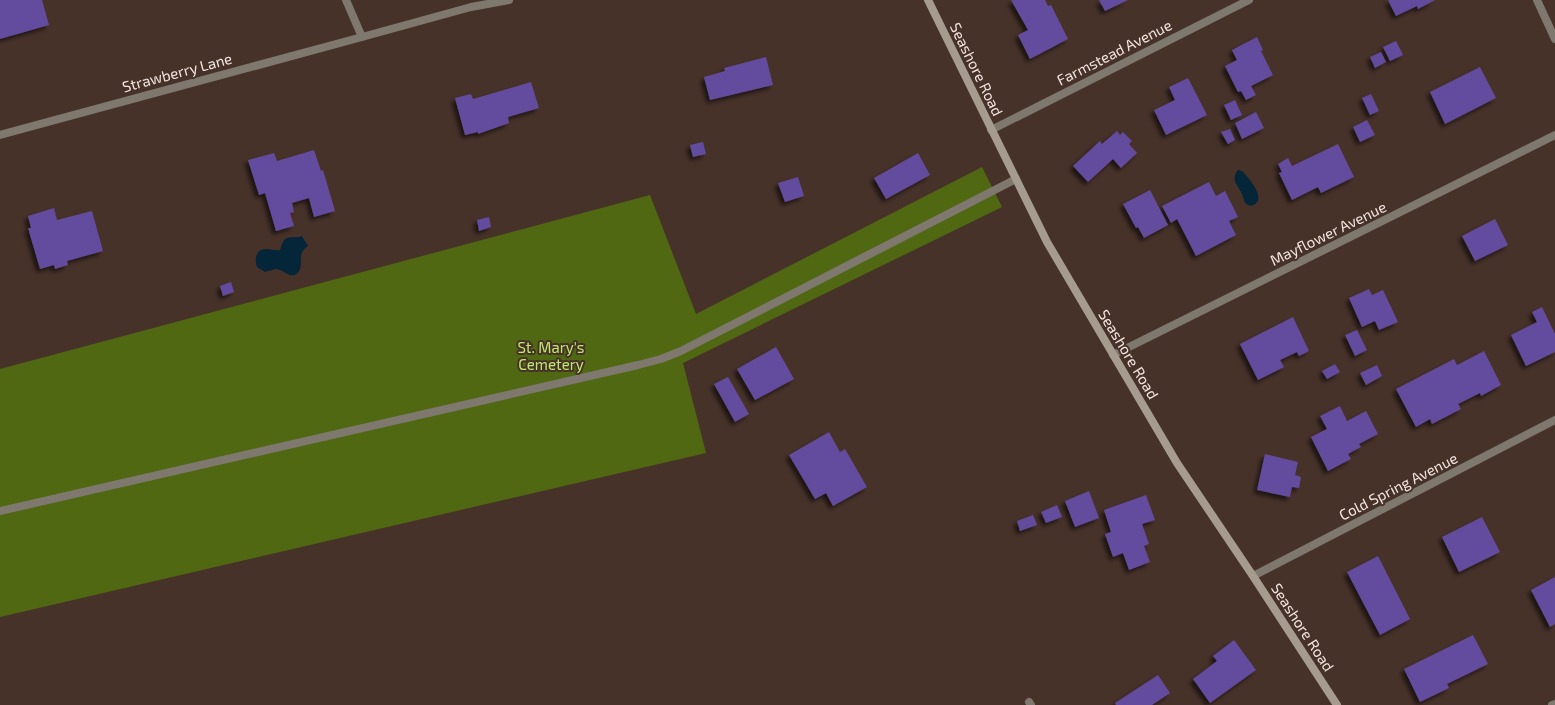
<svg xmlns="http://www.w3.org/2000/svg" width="1555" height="705" viewBox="0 0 1555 705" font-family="'Exo 2',sans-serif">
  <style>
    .green { fill: #506812 }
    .water { fill: #052538 }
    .building { fill: #634b9e; filter: url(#shadow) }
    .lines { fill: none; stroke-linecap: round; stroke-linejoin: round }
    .lane { stroke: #7e786f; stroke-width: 8 }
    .street { stroke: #7e786f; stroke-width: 8 }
    .secondary { stroke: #a59b8e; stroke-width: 8 }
    .labels { text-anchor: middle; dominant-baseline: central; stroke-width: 4; stroke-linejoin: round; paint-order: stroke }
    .street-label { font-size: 15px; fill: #f2e4df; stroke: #47322a }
    .park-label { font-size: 15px; fill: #bee86c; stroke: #47322a }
  </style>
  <defs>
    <filter id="shadow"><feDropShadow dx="-3.5" dy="3.5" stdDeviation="2" flood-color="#0009"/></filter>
  </defs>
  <rect width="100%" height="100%" fill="#47322a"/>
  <polygon class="green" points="982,167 1002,207 683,363 706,453 0,617 0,369 650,195 696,314"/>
  <g class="water">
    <path d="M1238,170L1242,171C1249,178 1270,202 1250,206L1245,203C1244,200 1243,197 1242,194C1238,185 1230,180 1238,170Z"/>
    <path d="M302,236L308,246C296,254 304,263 299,271C293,281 285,271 277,269C274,269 269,271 265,272L257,267C254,259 256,249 266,249C271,249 274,251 280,250C281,247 282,243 284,240C289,235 296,239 302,236Z"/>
  </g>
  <g class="building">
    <polygon points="0,0 42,0 49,25 0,39"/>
    <polygon points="1011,0 1045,0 1048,6 1051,5 1068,39 1030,59 1018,35 1028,30"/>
    <polygon points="1099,0 1128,0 1105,11"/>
    <polygon points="1388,0 1435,0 1418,9 1417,6 1396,16"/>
    <polygon points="1257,37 1263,50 1261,51 1273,75 1251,86 1256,95 1246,100 1241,91 1238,92 1225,66 1237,60 1232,50"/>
    <polygon points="1396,41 1403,55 1390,61 1383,47"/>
    <polygon points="1381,52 1386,62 1375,68 1370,57"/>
    <polygon points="766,57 773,85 710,100 704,77 725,71 724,68"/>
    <polygon points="1480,67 1496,98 1445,124 1430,92"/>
    <polygon points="1188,78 1207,115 1166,135 1154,110 1175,100 1169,87"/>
    <polygon points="531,82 539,108 508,117 509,123 478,134 478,132 465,135 455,98 471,94 473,99"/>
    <polygon points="1371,94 1379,111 1370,115 1362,98"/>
    <polygon points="1235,100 1242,115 1231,120 1224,105"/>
    <polygon points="1256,112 1264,128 1242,139 1235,123"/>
    <polygon points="1367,120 1375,135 1360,142 1353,127"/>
    <polygon points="1230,129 1235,140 1228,144 1221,132"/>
    <polygon points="1117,131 1120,135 1123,132 1132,141 1129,144 1137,153 1121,168 1113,159 1088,182 1073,166 1100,141 1102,144"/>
    <polygon points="703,142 706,154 693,157 690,145"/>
    <polygon points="1338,144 1354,177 1321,193 1318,187 1292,200 1279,173 1282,172 1278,164 1288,158 1292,166"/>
    <polygon points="314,150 321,171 323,170 335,211 314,217 309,198 292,203 294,212 290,213 294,226 276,231 265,193 259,195 248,160 274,153 277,161"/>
    <polygon points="918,153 930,175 886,199 874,178"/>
    <polygon points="798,177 804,196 785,202 778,183"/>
    <polygon points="1209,182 1216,196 1225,191 1238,217 1229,221 1236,235 1196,256 1177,219 1171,223 1162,206"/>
    <polygon points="1150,190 1168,225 1144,238 1138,227 1136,228 1123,204"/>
    <polygon points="54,208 57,220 92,211 103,251 67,261 68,265 55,269 54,265 40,269 28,228 31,228 28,216"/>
    <polygon points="489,217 491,227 479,231 477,220"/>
    <polygon points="1495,219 1508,245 1475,261 1462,236"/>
    <polygon points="231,282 234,292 223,296 220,286"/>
    <polygon points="1369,289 1372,295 1383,290 1398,322 1379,330 1375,321 1362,327 1349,298"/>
    <polygon points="1542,307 1555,334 1555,352 1526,366 1511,335 1537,322 1532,312"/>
    <polygon points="1293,317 1309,351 1299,356 1297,352 1280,360 1284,367 1258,380 1240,344"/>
    <polygon points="1357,330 1367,350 1355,356 1345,335"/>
    <polygon points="776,347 794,379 755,400 737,369"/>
    <polygon points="1484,351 1501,385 1481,396 1480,393 1458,404 1461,409 1432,424 1430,419 1416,427 1396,389 1454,359 1457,365"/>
    <polygon points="1335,364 1340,372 1327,379 1322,371"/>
    <polygon points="1377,365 1382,376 1366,385 1360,373"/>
    <polygon points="728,377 749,414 735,422 714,384"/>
    <polygon points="1340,406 1347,421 1366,411 1378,434 1359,444 1361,447 1348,454 1351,459 1328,471 1311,437 1327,429 1320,416"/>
    <polygon points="829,432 840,452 845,449 867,487 833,506 826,493 815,499 789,455"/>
    <polygon points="1265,454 1298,462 1295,475 1301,477 1299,488 1292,487 1290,497 1257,490"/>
    <polygon points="1089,491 1099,518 1075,527 1065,501"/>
    <polygon points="1146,495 1155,520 1142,524 1149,544 1144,546 1150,562 1129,570 1123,553 1113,557 1105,534 1111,532 1104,510"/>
    <polygon points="1057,505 1062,517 1046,523 1041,512"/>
    <polygon points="1033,515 1037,525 1020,531 1017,521"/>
    <polygon points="1482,517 1500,552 1459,572 1442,537"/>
    <polygon points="1378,556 1410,619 1380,635 1347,572"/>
    <polygon points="1555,577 1555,624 1550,627 1531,590"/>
    <polygon points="1473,635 1488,664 1447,684 1449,688 1420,702 1404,669"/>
    <polygon points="1234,640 1256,670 1210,703 1193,679 1217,661 1213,656"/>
    <polygon points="1158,675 1170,693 1152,705 1116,705 1115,703"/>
  </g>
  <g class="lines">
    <g class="lane">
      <polyline points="0,511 638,365 661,359 681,351 1016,179"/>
      <polyline points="1029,702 1031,705"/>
    </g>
    <g class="street">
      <polyline points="1537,0 1555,39"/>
      <polyline points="362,37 471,7 509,0"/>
      <polyline points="991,130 1249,0"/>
      <polyline points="0,135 362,37 346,0"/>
      <polyline points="1113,355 1555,135"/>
      <polyline points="1253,576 1555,420"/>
      <polyline points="1552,705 1555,704"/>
    </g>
    <polyline class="secondary" points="928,0 1047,242 1177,463 1253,576 1337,705"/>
  </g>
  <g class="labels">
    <g class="street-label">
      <text transform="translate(1114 52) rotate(-27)">Farmstead Avenue</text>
      <text transform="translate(977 69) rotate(64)">Seashore Road</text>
      <text transform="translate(177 72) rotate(-15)">Strawberry Lane</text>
      <text transform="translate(1328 233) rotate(-26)">Mayflower Avenue</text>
      <text transform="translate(1129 354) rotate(59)">Seashore Road</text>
      <text transform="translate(1398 486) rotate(-27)">Cold Spring Avenue</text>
      <text transform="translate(1303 627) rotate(57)">Seashore Road</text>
    </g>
    <g class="park-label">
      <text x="551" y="347">St. Mary's<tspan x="551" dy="17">Cemetery</tspan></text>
    </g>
  </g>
</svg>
